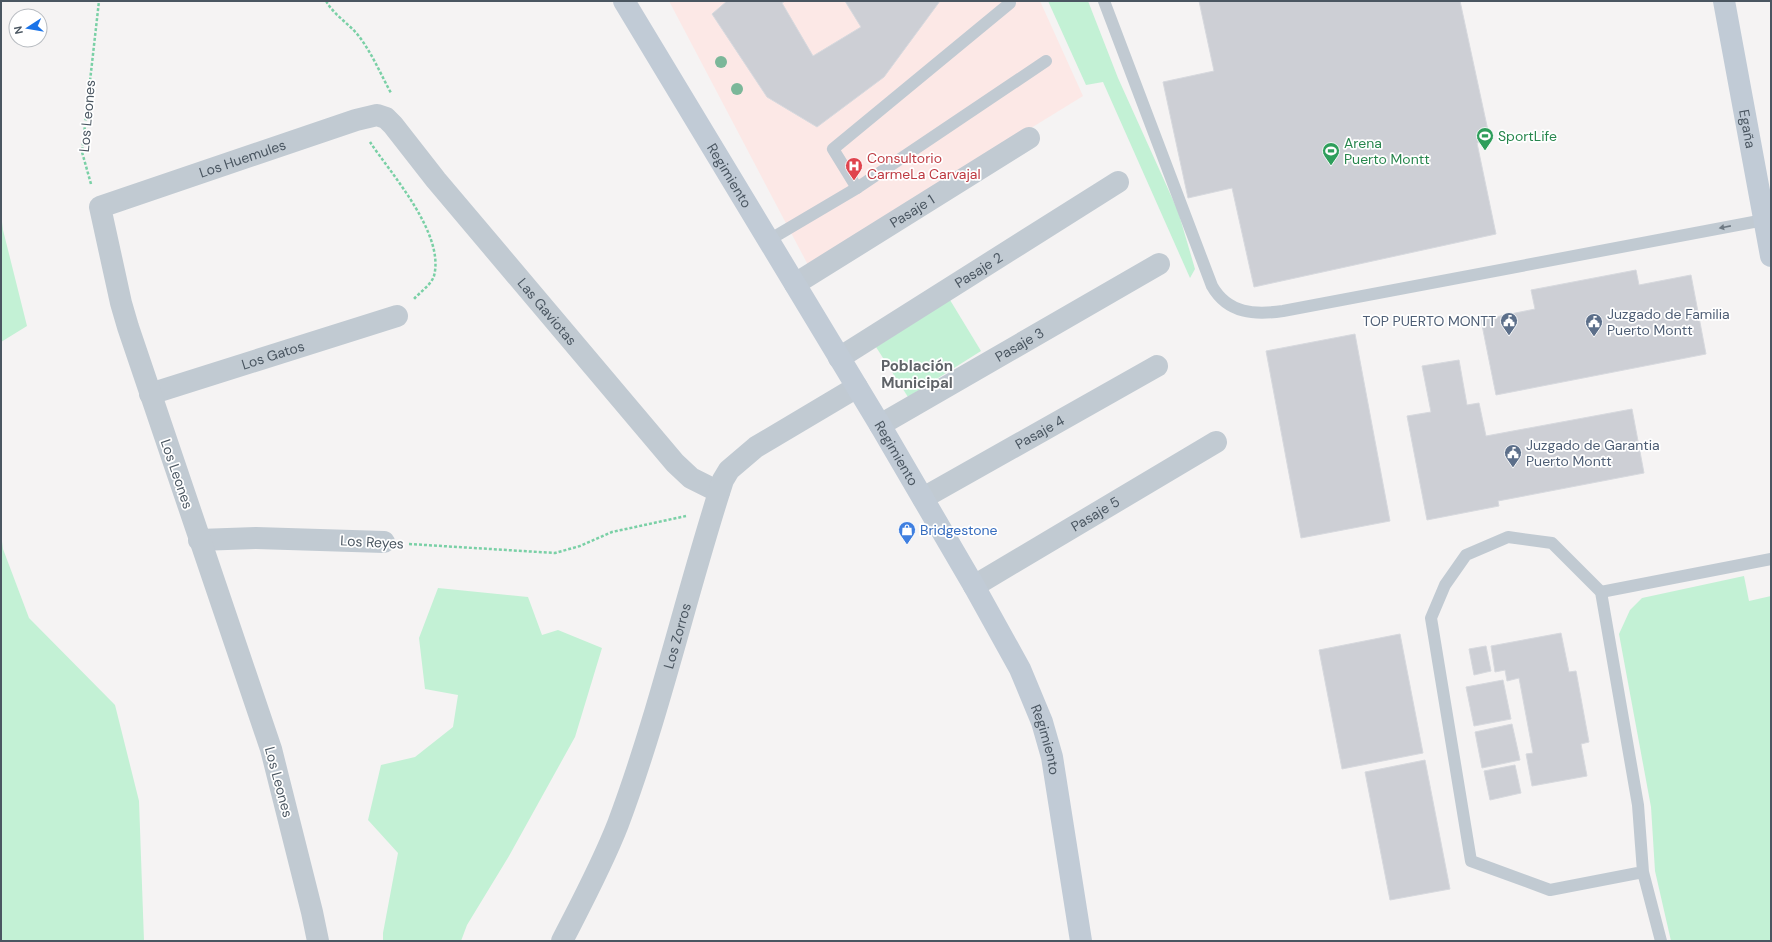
<svg xmlns="http://www.w3.org/2000/svg" width="1772" height="942" viewBox="0 0 1772 942" font-family="'DM Sans',sans-serif">
  <style>
    .medical { fill: #fce8e6 }
    .green { fill: #c3f1d5 }
    .building { fill: #cdcfd5; stroke: #d7d9de }
    .lines { fill: none; stroke-linecap: round; stroke-linejoin: round }
    .path { stroke: #7ad0a6; stroke-width: 2.5; stroke-dasharray: 3 2; stroke-linecap: butt }
    .service { stroke: #c1cad2; stroke-width: 12 }
    .minor { stroke: #c1cad2; stroke-width: 22 }
    .secondary { stroke: #c1cbd6; stroke-width: 22 }
    .tree { fill: #7bb799 }
    .oneway { fill: #6e7983 }
    .labels { text-anchor: middle; dominant-baseline: central; stroke-width: 3.5; stroke-linejoin: round; paint-order: stroke }
    .street-label { font-size: 14px; fill: #4a5661; stroke: #fff }
    .leisure-label { font-size: 14px; fill: #27864d; stroke: #fff; text-anchor: start }
    .health-label { font-size: 14px; fill: #be3a42; stroke: #fff; text-anchor: start }
    .service-label { font-size: 14px; fill: #4e5e75; stroke: #fff; text-anchor: start }
    .shop-label { font-size: 14px; fill: #366cbe; stroke: #fff; text-anchor: start }
    .neighbourhood-label { font-size: 15px; font-weight: bold; fill: #5f6368; stroke: #fff }
  </style>
  <rect width="100%" height="100%" fill="#f5f3f3"/>
  <polygon class="medical" points="669,1 1040,1 1083,96 808,265"/>
  <g class="green">
    <polygon points="1048,1 1088,1 1118,78 1178,211 1195,269 1190,278 1103,82 1086,85"/>
    <polygon points="1,214 3,230 27,326 1,342"/>
    <polygon points="950,300 981,351 908,397 876,347"/>
    <polygon points="1,534 3,549 29,618 115,705 139,801 144,941 1,941"/>
    <polygon points="1744,576 1749,601 1771,596 1771,941 1671,941 1655,871 1651,807 1619,634 1630,610 1642,598"/>
    <polygon points="438,588 528,597 542,635 558,630 602,648 575,737 509,856 467,925 461,941 383,941 383,933 398,853 368,820 381,765 415,757 453,727 458,695 425,689 419,638"/>
  </g>
  <g class="building">
    <polygon points="727,1 785,1 782,3 813,56 861,27 845,1 940,1 884,77 817,127 767,97 712,14"/>
    <polygon points="1199,1 1460,1 1490,140 1477,143 1496,234 1254,287 1232,188 1188,198 1163,82 1214,71"/>
    <polygon points="1636,270 1639,285 1691,275 1706,354 1496,395 1481,320 1535,309 1531,290"/>
    <polygon points="1355,334 1390,521 1301,538 1266,351"/>
    <polygon points="1459,360 1467,405 1479,403 1486,436 1632,409 1644,473 1498,501 1499,506 1427,520 1407,416 1431,412 1422,366"/>
    <polygon points="1561,633 1569,672 1576,671 1589,742 1581,744 1587,776 1532,786 1526,754 1533,753 1519,678 1507,681 1505,670 1495,672 1491,646"/>
    <polygon points="1400,634 1423,753 1342,769 1319,650"/>
    <polygon points="1486,646 1491,671 1474,675 1469,649"/>
    <polygon points="1503,680 1511,719 1474,726 1466,687"/>
    <polygon points="1512,724 1520,760 1482,768 1475,732"/>
    <polygon points="1425,760 1450,889 1390,900 1365,772"/>
    <polygon points="1515,765 1521,793 1490,800 1484,771"/>
  </g>
  <g class="lines">
    <g class="path">
      <path d="M326,1C334,15 348,23 358,35C372,53 380,73 391,93"/>
      <path d="M370,142C392,175 445,234 434,276C431,285 420,292 414,299"/>
      <polyline points="91,184 82,152 99,1"/>
      <polyline points="409,544 555,553 580,546 612,532 686,516"/>
    </g>
    <g class="service">
      <path d="M1104,1L1212,286C1228,314 1255,315 1283,311L1764,220"/>
      <polyline points="857,188 833,149 1010,3"/>
      <polyline points="769,240 857,188 1046,61"/>
      <polyline points="1601,592 1771,559"/>
      <polyline points="1643,872 1550,890 1471,861 1431,618 1445,585 1466,555 1508,537 1552,543 1601,592 1638,805 1643,872 1661,941"/>
    </g>
    <g class="minor">
      <path id="s1" d="M795,284L1029,138"/>
      <path id="s2" d="M839,358L1118,182"/>
      <path id="s3" d="M150,394L397,316"/>
      <path id="s4" d="M880,425L1159,264"/>
      <path id="s5" d="M923,498L1157,366"/>
      <polyline points="199,540 256,538 384,542"/>
      <path id="s6" d="M974,586L1216,442"/>
      <path id="s7" d="M318,941L312,912L271,749L128,327L121,303L100,207L356,120L377,115L386,118L393,125L436,180L675,463L691,478L719,492"/>
      <path id="s8" d="M562,941C582,902 602,865 618,824C660,712 686,594 723,480L729,470L756,447L857,387"/>
    </g>
    <g class="secondary">
      <path id="s9" d="M624,1L880,425L974,586L1020,669L1042,722L1052,757L1081,941"/>
      <path id="s10" d="M1724,1L1771,256"/>
    </g>
  </g>
  <g class="tree">
    <circle cx="721" cy="62" r="6"/>
    <circle cx="737" cy="89" r="6"/>
  </g>
  <defs><path id="oneway-solid" d="M-6-.8H1V-3.2L6.5 0L1 3.2V.8H-6Z"/></defs>
  <use class="oneway" href="#oneway-solid" transform="translate(1725 227) rotate(169)"/>
  <defs>
    <symbol id="stadium-pin" viewBox="-11 -11 22 30"><path d="M0 17L-7.5 6A9.5 9.5 0 1 1 7.5 6Z" fill="#2e9e5b" stroke="#fff"/><path d="M0-5a6.5 5 0 1 0 0 10a6.5 5 0 1 0 0-10ZM-3.5-1.8h7v3.6h-7Z" fill="#fff"/></symbol>
    <symbol id="hospital-pin" viewBox="-11 -11 22 30"><path d="M0 17L-7.5 6A9.5 9.5 0 1 1 7.5 6Z" fill="#e0444e" stroke="#fff"/><path d="M-5-5h3v3.5h4V-5h3V5h-3V1.5h-4V5h-3Z" fill="#fff"/></symbol>
    <symbol id="civic-pin" viewBox="-11 -11 22 30"><path d="M0 17L-7.5 6A9.5 9.5 0 1 1 7.5 6Z" fill="#5c6f8a" stroke="#fff"/><path d="M-.6-6.5H3V-4.5H.6V-3L4-1V1h2V6H-6V1h2V-1L-.6-3ZM-1.2 2.5V6h2.4V2.5Z" fill="#fff"/></symbol>
    <symbol id="shop-pin" viewBox="-11 -11 22 30"><path d="M0 17L-7.5 6A9.5 9.5 0 1 1 7.5 6Z" fill="#3f7fe0" stroke="#fff"/><path d="M-5-2.5h2.3a2.7 3.5 0 0 1 5.4 0H5L5.5 6h-11ZM-1.5-2.5h3a1.5 2.3 0 0 0-3 0Z" fill="#fff"/></symbol>
  </defs>
  <g fill-rule="evenodd">
    <use href="#stadium-pin" x="1475" y="126" width="20" height="27"/>
    <use href="#stadium-pin" x="1321" y="141" width="20" height="27"/>
    <use href="#hospital-pin" x="844" y="156" width="20" height="27"/>
    <use href="#civic-pin" x="1499" y="311" width="20" height="27"/>
    <use href="#civic-pin" x="1584" y="312" width="20" height="27"/>
    <use href="#civic-pin" x="1503" y="443" width="20" height="27"/>
    <use href="#shop-pin" x="897" y="520" width="20" height="27"/>
  </g>
  <g class="labels">
    <g class="street-label">
      <text transform="translate(87 116) rotate(-85)">Los Leones</text>
      <text stroke="none"><textPath href="#s10" startOffset="130">Egaña</textPath></text>
      <text stroke="none"><textPath href="#s7" startOffset="917">Los Huemules</textPath></text>
      <text stroke="none"><textPath href="#s9" startOffset="204">Regimiento</textPath></text>
      <text stroke="none"><textPath href="#s1" startOffset="138">Pasaje 1</textPath></text>
      <text stroke="none"><textPath href="#s2" startOffset="165">Pasaje 2</textPath></text>
      <text stroke="none"><textPath href="#s7" startOffset="1320">Las Gaviotas</textPath></text>
      <text stroke="none"><textPath href="#s4" startOffset="161">Pasaje 3</textPath></text>
      <text stroke="none"><textPath href="#s3" startOffset="129">Los Gatos</textPath></text>
      <text stroke="none"><textPath href="#s5" startOffset="134">Pasaje 4</textPath></text>
      <text stroke="none"><textPath href="#s9" startOffset="528">Regimiento</textPath></text>
      <text transform="translate(177 474) rotate(71)">Los Leones</text>
      <text stroke="none"><textPath href="#s6" startOffset="141">Pasaje 5</textPath></text>
      <text transform="translate(372 542) rotate(3)">Los Reyes</text>
      <text stroke="none"><textPath href="#s8" startOffset="327">Los Zorros</textPath></text>
      <text stroke="none"><textPath href="#s9" startOffset="852">Regimiento</textPath></text>
      <text transform="translate(279 782) rotate(75)">Los Leones</text>
    </g>
    <g class="leisure-label">
      <text x="1498" y="136">SportLife</text>
      <text x="1344" y="143">Arena<tspan x="1344" dy="16">Puerto Montt</tspan></text>
    </g>
    <g class="health-label">
      <text x="867" y="158">Consultorio<tspan x="867" dy="16">CarmeLa Carvajal</tspan></text>
    </g>
    <g class="service-label">
      <text x="1607" y="314">Juzgado de Familia<tspan x="1607" dy="16">Puerto Montt</tspan></text>
      <text x="1496" y="321" text-anchor="end">TOP PUERTO MONTT</text>
      <text x="1526" y="445">Juzgado de Garantia<tspan x="1526" dy="16">Puerto Montt</tspan></text>
    </g>
    <g class="shop-label">
      <text x="920" y="530">Bridgestone</text>
    </g>
    <g class="neighbourhood-label">
      <text x="917" y="366">Población<tspan x="917" dy="17">Municipal</tspan></text>
    </g>
  </g>
  <rect width="1772" height="942" fill="none" stroke="#4a5661" stroke-width="4"/>
  <g transform="translate(28 28) rotate(258)"><circle r="19" fill="#ffffff" stroke="#b7bbc0"/>
  <path d="M0-3L7 15L0 10L-7 15Z" fill="#1a73e8"/>
  <text y="-6" font-size="11" font-weight="bold" text-anchor="middle" fill="#4a5661">N</text>
  </g>
</svg>
